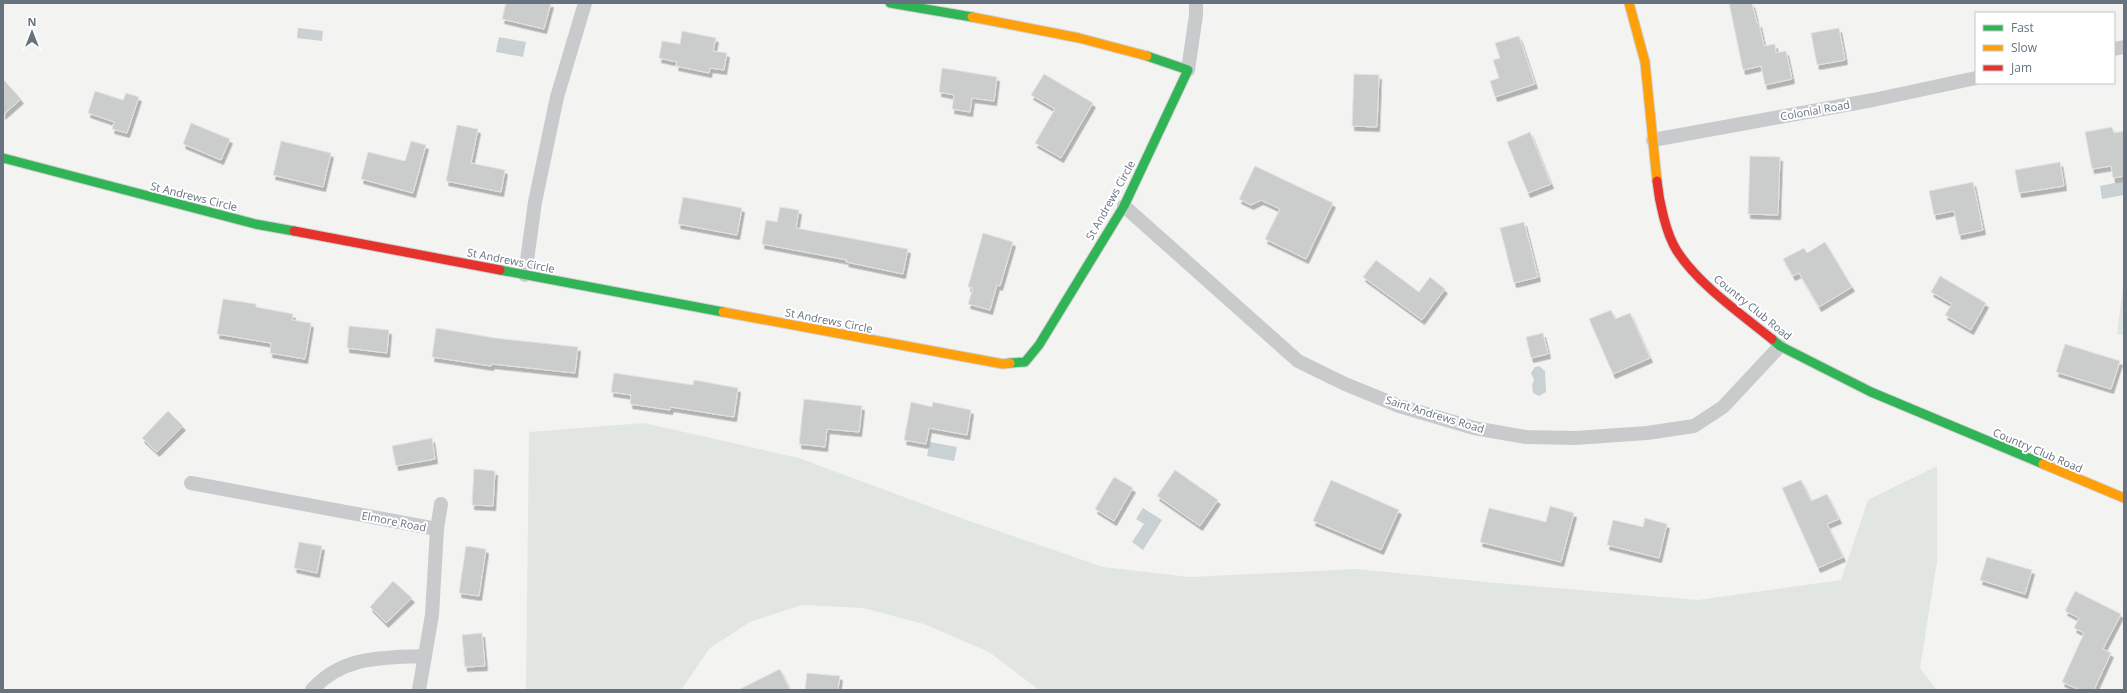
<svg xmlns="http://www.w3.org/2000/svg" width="2127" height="693" viewBox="0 0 2127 693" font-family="'Open Sans',sans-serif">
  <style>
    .green { fill: #e2e6e1 }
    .water { fill: #cad1d3 }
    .building { fill: #cbcdcd; stroke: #e2e3e2; filter: url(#shadow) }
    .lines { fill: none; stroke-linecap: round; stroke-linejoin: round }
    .fast-casing { stroke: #cfd0d0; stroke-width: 11 }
    .slow-casing { stroke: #cfd0d0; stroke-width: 11 }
    .jam-casing { stroke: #cfd0d0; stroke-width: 11 }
    .street { stroke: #c9cacc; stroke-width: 14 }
    .fast { stroke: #30b455; stroke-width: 9 }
    .slow { stroke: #ff9f0a; stroke-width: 9 }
    .jam { stroke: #e5322d; stroke-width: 9 }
    .labels { text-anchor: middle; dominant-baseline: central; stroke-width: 4; stroke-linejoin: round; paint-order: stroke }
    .street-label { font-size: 11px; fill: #667280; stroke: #fff }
  </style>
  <defs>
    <filter id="shadow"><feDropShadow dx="2.5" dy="4.5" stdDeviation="0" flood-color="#0004"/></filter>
  </defs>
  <rect width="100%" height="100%" fill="#f3f4f2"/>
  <g class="green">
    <polygon points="2124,279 2124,335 2117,334"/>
    <polygon points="644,423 799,458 958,517 1103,567 1190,577 1358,569 1498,583 1698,600 1841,580 1868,500 1937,466 1937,562 1920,668 1937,690 1039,690 989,652 924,624 863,608 802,605 750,622 710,648 681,690 526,690 529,432"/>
  </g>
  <g class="water">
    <polygon points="298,28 323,31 322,41 297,38"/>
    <polygon points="499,37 526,42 523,57 496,52"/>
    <polygon points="2124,181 2124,195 2102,199 2100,186"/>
    <polygon points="1539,366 1545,371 1546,392 1539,396 1533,393 1532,386 1534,380 1531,373 1535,367"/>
    <polygon points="930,442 957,447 954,461 927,456"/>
    <polygon points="1143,508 1162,520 1143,550 1132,542 1144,524 1136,519"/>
  </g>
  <g class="building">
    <polygon points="506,3 551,3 544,29 502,19"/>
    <polygon points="1729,3 1752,3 1757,23 1759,23 1764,46 1775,44 1776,53 1786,51 1792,79 1765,85 1761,66 1743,70"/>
    <polygon points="1839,28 1845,60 1817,65 1811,33"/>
    <polygon points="682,31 716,38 713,51 727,53 724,70 710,68 709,73 676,66 677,62 659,58 662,41 680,44"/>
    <polygon points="1519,36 1535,84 1495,97 1490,81 1499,78 1493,60 1500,58 1495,43"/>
    <polygon points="942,68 997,77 994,101 972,98 970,112 952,109 954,95 939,92"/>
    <polygon points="1044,74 1093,103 1061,158 1035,143 1055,109 1031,95"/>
    <polygon points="1354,74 1379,75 1377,127 1352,126"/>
    <polygon points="3,79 21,99 3,115"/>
    <polygon points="95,91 123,100 126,93 139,97 127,133 112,129 114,122 88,113"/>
    <polygon points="191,123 230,139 221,160 183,144"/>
    <polygon points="457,125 478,129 471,163 505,170 501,192 446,181"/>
    <polygon points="2112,127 2114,133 2124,131 2124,176 2113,178 2111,166 2092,169 2085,132"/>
    <polygon points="1530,132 1551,184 1528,193 1507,142"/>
    <polygon points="281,141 331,153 323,187 273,175"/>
    <polygon points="411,141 426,145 413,193 361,179 368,152 405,161"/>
    <polygon points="1750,156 1780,157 1778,215 1748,214"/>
    <polygon points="2060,162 2064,186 2019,193 2015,170"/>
    <polygon points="1255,166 1333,203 1306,259 1265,239 1280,209 1261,200 1251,205 1239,199"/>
    <polygon points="1973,182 1983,230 1959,235 1954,211 1934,215 1929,191"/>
    <polygon points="683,197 742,208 737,235 678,224"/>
    <polygon points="780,207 799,210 796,228 908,249 903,274 846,262 847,260 762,244 766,220 777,222"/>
    <polygon points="1524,222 1538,277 1514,283 1500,228"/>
    <polygon points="983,233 1013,242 1000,286 997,285 990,310 968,304 973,288 968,287"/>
    <polygon points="1825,242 1852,287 1819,307 1799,273 1793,276 1783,259 1804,248 1807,253"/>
    <polygon points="1376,260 1419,292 1430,277 1445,289 1422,320 1363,277"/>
    <polygon points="1940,276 1986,303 1971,330 1945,315 1952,304 1931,292"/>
    <polygon points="223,299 256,304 256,307 293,314 292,320 311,323 305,359 270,353 271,343 217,334"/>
    <polygon points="1611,310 1615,319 1630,313 1650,358 1613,374 1589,319"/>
    <polygon points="349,326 389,330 387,353 347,348"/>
    <polygon points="436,328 495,338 578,347 575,373 492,364 491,366 432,357"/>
    <polygon points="1543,333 1548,354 1531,358 1526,337"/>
    <polygon points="2065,344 2120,361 2111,389 2056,372"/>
    <polygon points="614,373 693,385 694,380 738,388 734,417 671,407 670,410 630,404 631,395 611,392"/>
    <polygon points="804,399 862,406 859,432 827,429 825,447 799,444"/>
    <polygon points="911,402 932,407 933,402 971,410 967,435 929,428 926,444 904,440"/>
    <polygon points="168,411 183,426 157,452 142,438"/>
    <polygon points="432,438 435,459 396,466 392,446"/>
    <polygon points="474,469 495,471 493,506 472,505"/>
    <polygon points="1175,470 1218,500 1200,526 1157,496"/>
    <polygon points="1114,477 1133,488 1114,521 1095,509"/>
    <polygon points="1331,480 1399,510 1381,550 1313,521"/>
    <polygon points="1801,480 1811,501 1827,494 1839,519 1827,524 1843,557 1818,568 1782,488"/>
    <polygon points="1550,506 1574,513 1561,562 1480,542 1489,508 1546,522"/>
    <polygon points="1645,518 1667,524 1659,558 1607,545 1613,520 1643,527"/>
    <polygon points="299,542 322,546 317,573 294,568"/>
    <polygon points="466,546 486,549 479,596 459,593"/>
    <polygon points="1987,557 2032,570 2025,594 1980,580"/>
    <polygon points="393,581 412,598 386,623 370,607"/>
    <polygon points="2075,591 2121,614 2103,649 2111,653 2094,690 2080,690 2062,682 2084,633 2074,628 2079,618 2065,611"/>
    <polygon points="482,633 485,666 465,667 462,635"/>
    <polygon points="780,669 790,690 738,690"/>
    <polygon points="807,673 840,676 838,690 805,690"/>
  </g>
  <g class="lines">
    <defs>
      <g id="fast">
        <polyline points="890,3 972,17"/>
        <polyline points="3,158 255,224 294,231"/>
        <polyline points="500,270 723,312"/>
        <polyline points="1772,339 1780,346 1871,392 2043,464"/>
        <polyline points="1010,363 1025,362 1039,345 1124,206 1188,70 1147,56"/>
      </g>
      <g id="slow">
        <polyline points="1629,3 1645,62 1657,181"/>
        <polyline points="972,17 1079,38 1147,56"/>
        <polyline points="723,312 1003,364 1010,363"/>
        <polyline points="2043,464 2124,498"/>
      </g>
      <g id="jam">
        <path d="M1657,181C1659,201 1666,234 1677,251C1698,284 1741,314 1772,339"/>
        <polyline points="294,231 500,270"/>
      </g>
    </defs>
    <use href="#fast" class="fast-casing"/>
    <use href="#slow" class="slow-casing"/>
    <use href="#jam" class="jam-casing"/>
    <g class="street">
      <polyline points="2114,49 2124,47"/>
      <polyline points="1188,70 1196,15 1196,3"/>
      <polyline points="1653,140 1873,100 1976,78"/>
      <polyline points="1124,206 1298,361 1345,384 1399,406 1474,428 1526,437 1575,438 1647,433 1694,426 1723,407 1780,346"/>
      <polyline points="525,275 535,202 557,97 585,3"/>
      <polyline points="191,483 437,529"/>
      <path d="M312,690C343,655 383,658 425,656"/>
      <polyline points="419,690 432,615 437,529 441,504"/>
    </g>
    <use href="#fast" class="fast"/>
    <use href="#slow" class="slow"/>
    <use href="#jam" class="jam"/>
  </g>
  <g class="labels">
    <g class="street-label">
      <text transform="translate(1815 110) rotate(-10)">Colonial Road</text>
      <text transform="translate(194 196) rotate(14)">St Andrews Circle</text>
      <text transform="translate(1110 200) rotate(-61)">St Andrews Circle</text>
      <text transform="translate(511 260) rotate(11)">St Andrews Circle</text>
      <text transform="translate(1753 307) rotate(39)">Country Club Road</text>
      <text transform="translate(829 320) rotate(11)">St Andrews Circle</text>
      <text transform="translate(1435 414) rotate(17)">Saint Andrews Road</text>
      <text transform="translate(2038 450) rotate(23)">Country Club Road</text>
      <text transform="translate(394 521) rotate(11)">Elmore Road</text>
    </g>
  </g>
  <rect width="2127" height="693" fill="none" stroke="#667280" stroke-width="8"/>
  <rect x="1975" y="12" width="140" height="72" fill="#ffffff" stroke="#c2c7cc"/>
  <rect x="1983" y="25" width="20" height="6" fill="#30b455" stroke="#c2c7cc"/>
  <text x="2011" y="32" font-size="12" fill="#667280">Fast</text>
  <rect x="1983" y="45" width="20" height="6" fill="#ff9f0a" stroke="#c2c7cc"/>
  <text x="2011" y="52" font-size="12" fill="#667280">Slow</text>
  <rect x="1983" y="65" width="20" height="6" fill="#e5322d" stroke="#c2c7cc"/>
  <text x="2011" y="72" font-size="12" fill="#667280">Jam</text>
  <g transform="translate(32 32)" stroke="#ffffff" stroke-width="3" paint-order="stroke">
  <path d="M0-3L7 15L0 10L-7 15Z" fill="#667280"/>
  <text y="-6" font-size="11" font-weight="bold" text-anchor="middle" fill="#667280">N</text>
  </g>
</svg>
